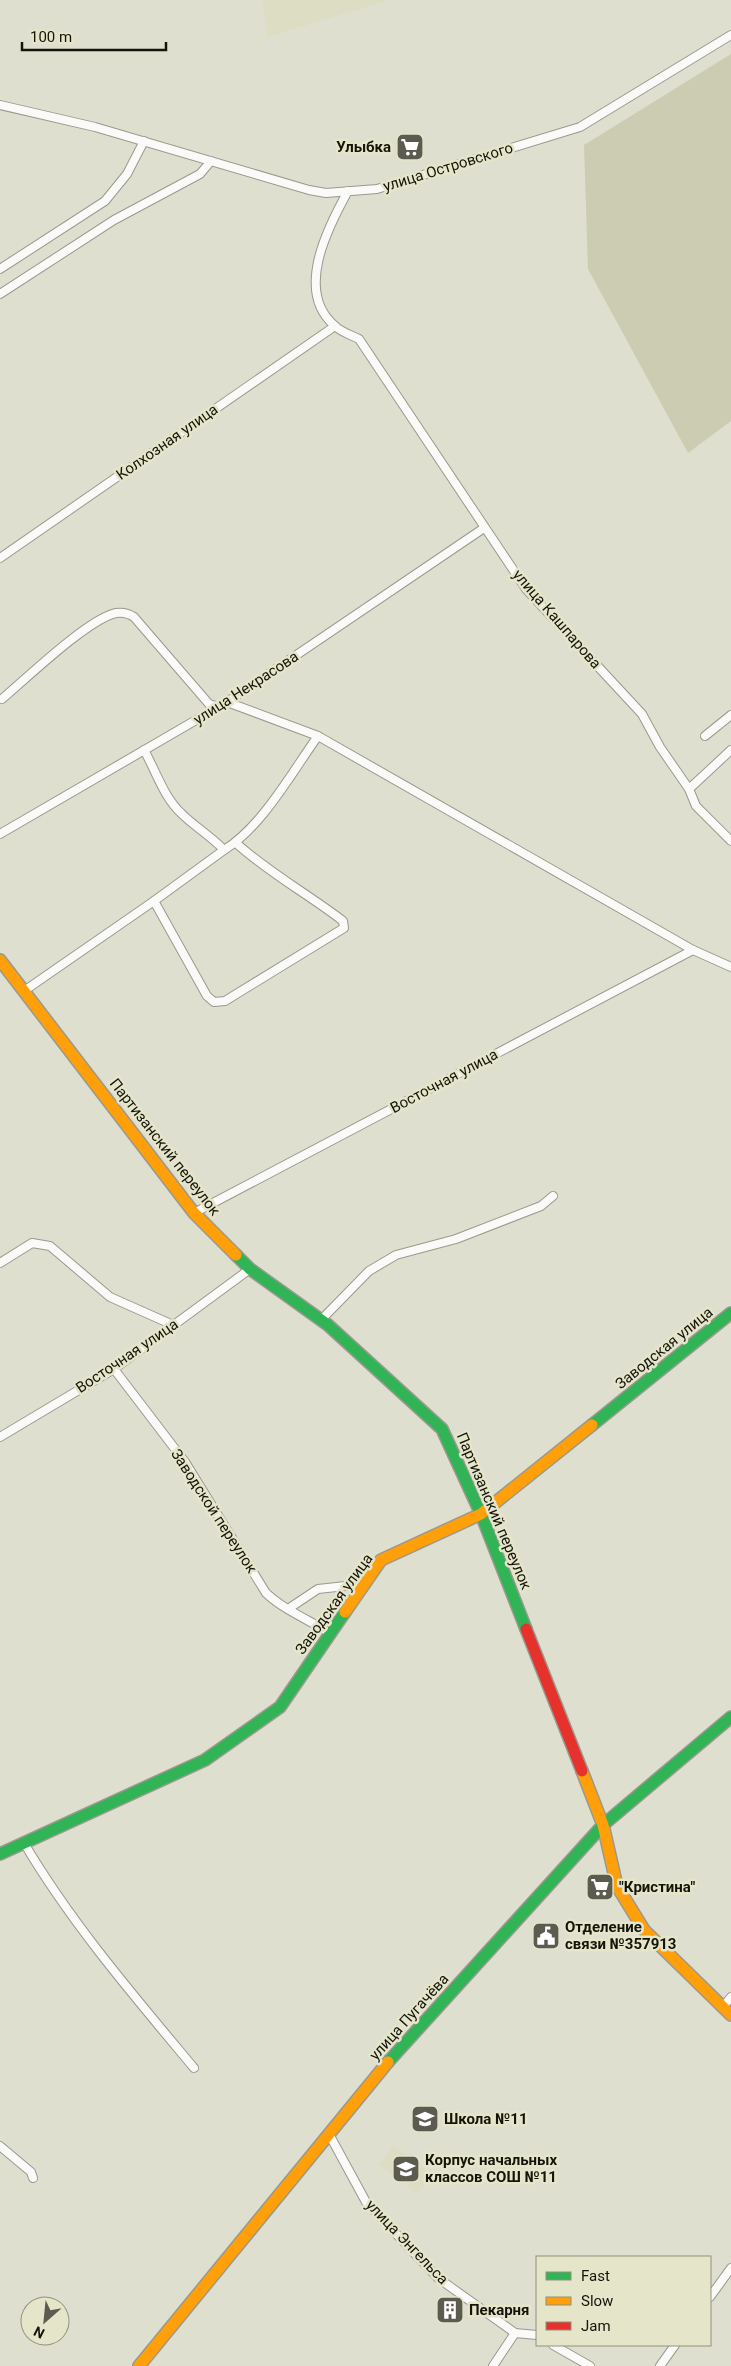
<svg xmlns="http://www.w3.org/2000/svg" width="731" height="2366" viewBox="0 0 731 2366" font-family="Roboto,sans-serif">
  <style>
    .built { fill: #ddddc3 }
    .green { fill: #ccccb2 }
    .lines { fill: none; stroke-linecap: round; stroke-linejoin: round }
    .street-casing { stroke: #99998e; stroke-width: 10 }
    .fast-casing { stroke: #99998e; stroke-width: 14 }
    .slow-casing { stroke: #99998e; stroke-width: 14 }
    .jam-casing { stroke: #99998e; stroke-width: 14 }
    .street { stroke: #fafaf8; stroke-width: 8 }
    .fast { stroke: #30b455; stroke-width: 11 }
    .slow { stroke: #ff9f0a; stroke-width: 11 }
    .jam { stroke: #e5322d; stroke-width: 11 }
    .labels { text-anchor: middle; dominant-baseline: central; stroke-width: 5; stroke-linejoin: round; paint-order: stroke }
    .poi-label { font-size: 15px; font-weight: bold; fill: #15140b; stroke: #e5e5ca; text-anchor: start }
    .street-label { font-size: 15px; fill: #15140b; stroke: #e5e5ca }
  </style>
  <rect width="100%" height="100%" fill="#dfdfd0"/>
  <g class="built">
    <polygon points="262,0 389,0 267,37"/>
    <polygon points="394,2145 432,2175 417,2193 379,2164"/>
  </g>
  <polygon class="green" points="731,54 731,421 688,453 588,269 584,145"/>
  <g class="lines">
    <defs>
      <g id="street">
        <polyline points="0,105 95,127 309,190 326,193 377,189 580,127 731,35"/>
        <path d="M348,191C328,227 294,292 335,326C341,332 351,335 359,339L526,589L642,714L660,747L689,789L696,806L731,841"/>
        <polyline points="0,269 105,201 127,174 144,141"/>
        <polyline points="0,294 114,220 200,174 211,161"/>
        <polyline points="0,558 335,326"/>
        <path d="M2,699C27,678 88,619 116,613C123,612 128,613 134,617L209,704L219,707"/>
        <polyline points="227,702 318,736 693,950 731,967"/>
        <polyline points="705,736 731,715"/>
        <polyline points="689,789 731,750"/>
        <polyline points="0,834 227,702 484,528"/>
        <path d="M224,850C262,827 292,772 318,736"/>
        <path d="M154,901L207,996L214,1002L225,1001L344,928L343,921C308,894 269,873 236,843"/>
        <path d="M24,991L154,901L224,850C211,836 195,827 182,814C164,798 156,771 144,750"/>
        <polyline points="194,1213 693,950"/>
        <polyline points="0,1263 32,1243 50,1246 110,1297 173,1325"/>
        <polyline points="321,1320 369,1271 396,1255 456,1239 541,1206 553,1196"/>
        <path d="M114,1369L185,1462L266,1593C284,1610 309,1620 330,1633"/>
        <polyline points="0,1437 114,1369 250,1269"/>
        <polyline points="288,1609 318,1589 364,1584"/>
        <path d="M24,1843C72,1924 134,1996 194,2068"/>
        <polyline points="723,2007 731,1997"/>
        <polyline points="329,2134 366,2202 438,2278 515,2333 537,2335"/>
        <polyline points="0,2146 31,2172 33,2178"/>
        <polyline points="710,2297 731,2268"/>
        <polyline points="553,2345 590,2366"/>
        <polyline points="493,2366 515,2333"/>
        <polyline points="660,2366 675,2345"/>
      </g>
      <g id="fast">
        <polyline points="236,1255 250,1269 328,1325 442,1429 481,1514 526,1629"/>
        <polyline points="592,1425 731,1313"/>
        <polyline points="0,1854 205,1760 280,1707 345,1612"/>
        <polyline points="388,2062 603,1825 731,1717"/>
      </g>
      <g id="slow">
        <polyline points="0,960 194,1213 236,1255"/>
        <polyline points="345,1612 381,1560 481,1514 592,1425"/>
        <polyline points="582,1771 603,1825 617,1886 644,1930 731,2015"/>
        <polyline points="139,2366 388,2062"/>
      </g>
      <polyline id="jam" points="526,1629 582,1771"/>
    </defs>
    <use href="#street" class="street-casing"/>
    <use href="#fast" class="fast-casing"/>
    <use href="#slow" class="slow-casing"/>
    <use href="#jam" class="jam-casing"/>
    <use href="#street" class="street"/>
    <use href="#fast" class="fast"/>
    <use href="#slow" class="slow"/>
    <use href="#jam" class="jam"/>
  </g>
  <defs>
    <symbol id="supermarket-square" viewBox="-11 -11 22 22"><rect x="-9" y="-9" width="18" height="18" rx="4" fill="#5c5b50" stroke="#e5e5ca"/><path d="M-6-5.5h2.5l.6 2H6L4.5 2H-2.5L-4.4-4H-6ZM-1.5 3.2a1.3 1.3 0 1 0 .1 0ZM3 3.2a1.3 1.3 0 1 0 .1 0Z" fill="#fff"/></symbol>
    <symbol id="civic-square" viewBox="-11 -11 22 22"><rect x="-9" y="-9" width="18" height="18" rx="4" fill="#5c5b50" stroke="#e5e5ca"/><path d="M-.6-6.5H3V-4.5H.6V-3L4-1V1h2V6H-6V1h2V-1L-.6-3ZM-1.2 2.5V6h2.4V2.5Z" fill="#fff"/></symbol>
    <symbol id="school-square" viewBox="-11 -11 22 22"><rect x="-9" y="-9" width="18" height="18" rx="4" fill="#5c5b50" stroke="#e5e5ca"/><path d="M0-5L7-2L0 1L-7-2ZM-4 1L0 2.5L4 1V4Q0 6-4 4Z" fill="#fff"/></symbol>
    <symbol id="building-square" viewBox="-11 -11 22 22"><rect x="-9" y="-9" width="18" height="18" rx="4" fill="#5c5b50" stroke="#e5e5ca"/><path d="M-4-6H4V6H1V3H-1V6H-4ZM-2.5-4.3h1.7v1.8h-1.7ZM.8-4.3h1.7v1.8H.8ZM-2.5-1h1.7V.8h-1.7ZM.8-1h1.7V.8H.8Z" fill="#fff"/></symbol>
  </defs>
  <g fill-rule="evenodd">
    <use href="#supermarket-square" x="394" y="131" width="32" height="32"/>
    <use href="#supermarket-square" x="584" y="1871" width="32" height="32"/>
    <use href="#civic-square" x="530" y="1920" width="32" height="32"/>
    <use href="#school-square" x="409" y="2103" width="32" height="32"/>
    <use href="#school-square" x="390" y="2153" width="32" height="32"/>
    <use href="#building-square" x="434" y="2294" width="32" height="32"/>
  </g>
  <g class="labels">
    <g class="poi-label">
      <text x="391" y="147" text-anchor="end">Улыбка</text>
      <text x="619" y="1887">"Кристина"</text>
      <text x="565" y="1927">Отделение<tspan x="565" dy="17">связи №357913</tspan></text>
      <text x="444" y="2119">Школа №11</text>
      <text x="425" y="2160">Корпус начальных<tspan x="425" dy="17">классов СОШ №11</tspan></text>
      <text x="469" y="2310">Пекарня</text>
    </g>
    <g class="street-label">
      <text transform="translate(448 167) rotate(-17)">улица Островского</text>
      <text transform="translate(167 442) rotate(-35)">Колхозная улица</text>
      <text transform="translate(557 619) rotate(49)">улица Кашпарова</text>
      <text transform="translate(246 688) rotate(-33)">улица Некрасова</text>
      <text transform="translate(444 1081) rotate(-28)">Восточная улица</text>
      <text transform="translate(165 1147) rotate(52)">Партизанский переулок</text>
      <text transform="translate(664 1348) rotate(-39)">Заводская улица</text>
      <text transform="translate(127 1356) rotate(-34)">Восточная улица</text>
      <text transform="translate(214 1511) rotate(57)">Заводской переулок</text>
      <text transform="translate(494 1511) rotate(67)">Партизанский переулок</text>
      <text transform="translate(334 1604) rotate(-54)">Заводская улица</text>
      <text transform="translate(409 2017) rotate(-48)">улица Пугачёва</text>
      <text transform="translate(407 2242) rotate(46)">улица Энгельса</text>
    </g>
  </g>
  <rect x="536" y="2256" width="175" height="90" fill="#e5e5ca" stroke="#92917e"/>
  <rect x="546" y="2272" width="25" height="8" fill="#30b455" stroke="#92917e"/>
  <text x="581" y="2281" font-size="15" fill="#15140b">Fast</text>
  <rect x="546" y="2297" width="25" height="8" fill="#ff9f0a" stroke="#92917e"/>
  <text x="581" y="2306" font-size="15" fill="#15140b">Slow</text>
  <rect x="546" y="2322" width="25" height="8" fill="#e5322d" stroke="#92917e"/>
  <text x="581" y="2331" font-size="15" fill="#15140b">Jam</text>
  <g transform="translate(45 2321) rotate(207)"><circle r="24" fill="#e5e5ca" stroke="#92917e"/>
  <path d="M0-4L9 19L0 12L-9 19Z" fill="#5c5b50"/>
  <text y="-8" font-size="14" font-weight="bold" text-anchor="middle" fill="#15140b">N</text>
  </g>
  <path d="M22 42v8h144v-8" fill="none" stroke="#15140b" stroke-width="2.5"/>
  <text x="30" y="42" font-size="15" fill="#15140b" stroke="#e5e5ca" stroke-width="4" paint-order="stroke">100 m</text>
</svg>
